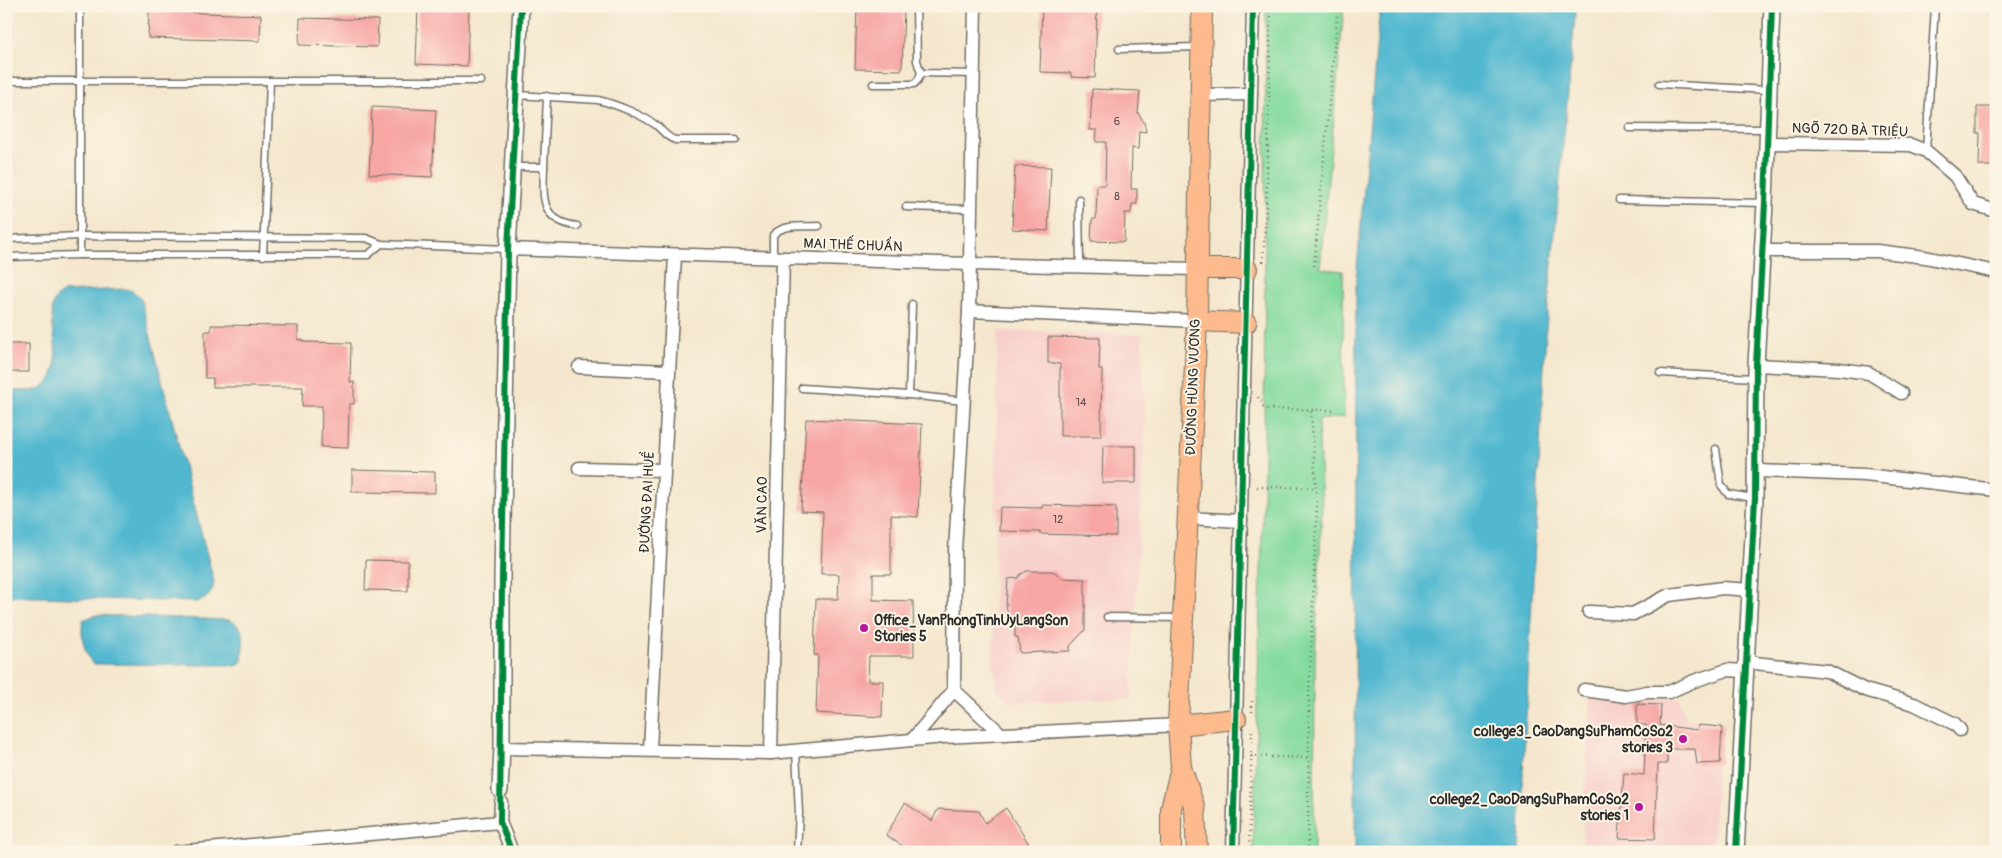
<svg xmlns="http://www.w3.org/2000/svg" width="2002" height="858" viewBox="0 0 2002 858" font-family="Pangolin,sans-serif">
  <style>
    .built { fill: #f7d0cb }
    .green { fill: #82da9e; stroke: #568264 }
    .water { fill: #51b8d0; stroke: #3e727e }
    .building { fill: #f7a6a4 }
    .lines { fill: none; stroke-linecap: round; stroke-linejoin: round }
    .service-casing { stroke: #716d64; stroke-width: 9 }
    .minor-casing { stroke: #716d64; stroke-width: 15 }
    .tertiary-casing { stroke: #716d64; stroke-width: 18 }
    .primary-casing { stroke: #716d64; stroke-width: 22 }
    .path { stroke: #716d64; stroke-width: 2.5; stroke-dasharray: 1 4; stroke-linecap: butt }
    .service { stroke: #fff; stroke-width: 6 }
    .minor { stroke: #fff; stroke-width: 12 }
    .tertiary { stroke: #fff; stroke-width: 15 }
    .primary { stroke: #fcba8d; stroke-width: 20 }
    .cycleway-casing { stroke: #fcf5e5; stroke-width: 9 }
    .cycleway { stroke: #00873e; stroke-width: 6 }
    .poi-dot { fill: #b5179e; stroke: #fcf5e5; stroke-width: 2 }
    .labels { text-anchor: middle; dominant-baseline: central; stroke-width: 4; stroke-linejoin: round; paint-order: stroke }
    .number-label { font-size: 11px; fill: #5e4a49 }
    .street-label { font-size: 14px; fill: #2b2b2b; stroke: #fcf5e5 }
    .poi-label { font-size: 14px; font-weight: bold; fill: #2b2b2b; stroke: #fcf5e5; text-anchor: end }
  </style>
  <rect width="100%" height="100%" fill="#fcf5e5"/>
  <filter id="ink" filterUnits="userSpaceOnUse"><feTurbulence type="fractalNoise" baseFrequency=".02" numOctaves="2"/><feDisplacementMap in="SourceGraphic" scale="10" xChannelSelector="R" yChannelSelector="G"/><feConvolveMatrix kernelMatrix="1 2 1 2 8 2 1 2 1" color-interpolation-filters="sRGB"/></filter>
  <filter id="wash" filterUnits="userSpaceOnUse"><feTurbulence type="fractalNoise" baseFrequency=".0096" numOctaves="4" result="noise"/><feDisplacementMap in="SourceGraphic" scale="20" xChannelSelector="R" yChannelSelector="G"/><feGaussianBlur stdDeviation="1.12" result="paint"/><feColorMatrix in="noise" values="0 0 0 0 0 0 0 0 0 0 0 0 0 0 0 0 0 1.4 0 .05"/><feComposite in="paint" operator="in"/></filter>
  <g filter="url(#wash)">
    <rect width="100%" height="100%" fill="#f4e7cd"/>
    <g class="built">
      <polygon points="998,331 1142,334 1145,423 1131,699 1010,702 997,690 993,662"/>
      <polygon points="1679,697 1686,719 1725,723 1716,763 1713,852 1582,852 1590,698 1624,704"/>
    </g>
    <polygon class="green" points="1266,6 1344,6 1320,268 1343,271 1344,417 1318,420 1322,506 1315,658 1314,852 1253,852 1264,468"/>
    <g class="water">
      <polygon points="1380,6 1576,6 1546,328 1519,852 1355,852 1356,280"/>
      <path d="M125,289L133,291L141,299L214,582C212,595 206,601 193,602L6,596V390C16,390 32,393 41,388C71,372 44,321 55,300C57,296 61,294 64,292Z"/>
      <path d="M96,615L229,620C248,627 243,644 242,661L239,664L233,665L93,664C84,654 80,633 83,620Z"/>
    </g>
    <g id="blocks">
      <g class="building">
        <polygon points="418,6 469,6 467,66 416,64"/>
        <polygon points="857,6 904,6 902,70 855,69"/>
        <polygon points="1042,6 1097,6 1095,78 1071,77 1071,73 1040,72"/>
        <polygon points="149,11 261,15 260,41 148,38"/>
        <polygon points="300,18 378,20 377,47 299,45"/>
        <polygon points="1092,89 1140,91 1138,113 1144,122 1146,132 1139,131 1138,149 1132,148 1131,189 1137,189 1137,204 1132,204 1131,213 1125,213 1124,242 1091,241 1092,219 1096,219 1097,185 1105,185 1106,142 1096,142 1097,130 1090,130"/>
        <polygon points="372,107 436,110 432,177 369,174"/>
        <polygon points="1977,107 1996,107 1996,166 1979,166 1980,133 1977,133"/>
        <polygon points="1015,166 1051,167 1048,231 1012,229"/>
        <polygon points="211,325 298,326 298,340 303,340 303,342 351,343 350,382 354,382 354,404 349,404 348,448 321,447 322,406 302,406 303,387 213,387 213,378 205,378 205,331 211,331"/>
        <polygon points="1048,337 1100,338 1099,369 1102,369 1101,436 1060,436 1060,364 1048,363"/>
        <rect x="6" y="344" width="23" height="28"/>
        <polygon points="806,419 922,424 918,517 891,515 891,574 873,574 873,600 913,601 914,656 869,656 868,681 883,681 882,717 816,713 818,655 814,655 816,599 838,599 839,574 821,574 823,512 801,511"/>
        <polygon points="1103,446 1136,446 1136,483 1102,483"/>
        <polygon points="352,470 435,472 435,493 352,492"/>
        <polygon points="1042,505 1116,507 1116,536 1040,534 1040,532 999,531 1000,507 1042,508"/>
        <polygon points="366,560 408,561 408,591 365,590"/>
        <polygon points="1027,571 1053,571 1062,578 1085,579 1085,630 1070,646 1070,651 1020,653 1018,637 1015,637 1015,626 1011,626 1006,606 1008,579 1018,578 1021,574"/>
        <polygon points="1637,704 1661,705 1660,725 1697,730 1698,725 1722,727 1720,763 1697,764 1695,749 1667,749 1667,764 1658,764 1655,839 1619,838 1624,773 1644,775 1646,725 1637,724"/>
        <polygon points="905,803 932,821 938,809 979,811 985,823 1006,808 1029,844 1012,852 912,852 886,835"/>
      </g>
    </g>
  </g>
  <g filter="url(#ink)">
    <use href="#blocks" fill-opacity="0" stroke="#716d64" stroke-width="1"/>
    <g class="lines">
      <defs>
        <g id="service">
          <polyline points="80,6 80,255"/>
          <polyline points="916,6 917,61 921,73 974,74"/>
          <polyline points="1119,49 1198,47"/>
          <polyline points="6,81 481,81"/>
          <polyline points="873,84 914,84 918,80 921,73"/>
          <polyline points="1659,84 1768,90"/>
          <path d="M517,95L598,100C615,104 643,115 657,126C664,132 666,137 675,140H736"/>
          <polyline points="1629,128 1767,129"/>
          <polyline points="1926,151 1935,6"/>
          <polyline points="514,167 544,167 547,96"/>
          <path d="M544,167C543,198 540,221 577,226"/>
          <polyline points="1079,199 1080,265"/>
          <polyline points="1619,200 1765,203"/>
          <polyline points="906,207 970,209"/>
          <polyline points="6,239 80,236 366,238 381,244 508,249"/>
          <polyline points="263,256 270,81"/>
          <polyline points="6,257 80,255 368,255 381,244"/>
          <path d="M773,257V235C784,223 804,227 819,226"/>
          <polyline points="1660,373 1755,378"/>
          <polyline points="802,388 909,395 964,401"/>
          <polyline points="909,395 912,304"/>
          <polyline points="1716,449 1721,485 1728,494 1754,498"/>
          <polyline points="1107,617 1181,618"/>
          <polyline points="796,751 799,813 797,852"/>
        </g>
        <g id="minor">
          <polyline points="1200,95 1251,94"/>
          <polyline points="1767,143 1911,145 1926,151 1955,176 1973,204 1996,211"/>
          <polyline points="508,249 969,264 1197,269"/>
          <polyline points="1762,251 1877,251 1925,257 1996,272"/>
          <polyline points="969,311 1197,321"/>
          <polyline points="1756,365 1839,369 1869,373 1901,393"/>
          <polyline points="579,367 668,371"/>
          <polyline points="579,468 663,470"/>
          <polyline points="1756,471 1865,475 1996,490"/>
          <polyline points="1188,518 1241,521"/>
          <polyline points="1589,612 1633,614 1669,595 1723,588 1750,590"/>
          <polyline points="1746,662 1827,671 1865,690 1914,704 1955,724 1960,730"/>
          <polyline points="954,690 1001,734"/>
          <polyline points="1584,690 1626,696 1647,692 1669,692 1694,681 1727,670 1745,671"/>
          <polyline points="912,740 954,690 955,551 969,311 975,6"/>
          <polyline points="502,748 771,753 944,737 1178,725"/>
          <polyline points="650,750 675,255"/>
          <polyline points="771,753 783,258"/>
          <polyline points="501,802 500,822 512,852"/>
          <polyline points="176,852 500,822"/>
          <polyline points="1233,852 1253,6"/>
        </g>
        <g id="tertiary">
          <polyline points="500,790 502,748 502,578 508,249 521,6"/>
          <polyline points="1736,852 1755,498 1756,365 1765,203 1772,6"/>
        </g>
        <g id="primary">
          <polyline points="1197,269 1247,269"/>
          <polyline points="1197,321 1246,323"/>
          <polyline points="1178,725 1236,719"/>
          <polyline points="1171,852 1171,809 1181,767"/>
          <polyline points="1197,852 1195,809 1181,767 1178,725 1197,321 1202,6"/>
        </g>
      </defs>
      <use href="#service" class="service-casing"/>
      <use href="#minor" class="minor-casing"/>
      <use href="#tertiary" class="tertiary-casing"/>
      <use href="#primary" class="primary-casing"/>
      <g class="path">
        <polyline points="1263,262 1267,189 1271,6"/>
        <polyline points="1314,266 1338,6"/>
        <polyline points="1258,397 1263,406 1268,409 1336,410"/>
        <polyline points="1257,487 1316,488"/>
        <polyline points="1252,712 1252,697"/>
        <polyline points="1251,756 1308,758"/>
        <polyline points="1249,852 1252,727"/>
        <polyline points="1308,852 1309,699 1317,505 1311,410"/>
      </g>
      <use href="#service" class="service"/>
      <use href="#minor" class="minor"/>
      <use href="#tertiary" class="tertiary"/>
      <use href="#primary" class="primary"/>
      <defs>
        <g id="cycleway">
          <polyline points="512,852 500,822 502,578 508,249 521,6"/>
          <polyline points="1233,852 1253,6"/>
          <polyline points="1736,852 1755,498 1756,365 1765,203 1772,6"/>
        </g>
      </defs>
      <use href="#cycleway" class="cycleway-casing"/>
      <use href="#cycleway" class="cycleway"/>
    </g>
  </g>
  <g class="poi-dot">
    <circle cx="864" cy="628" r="5"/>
    <circle cx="1683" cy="739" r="5"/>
    <circle cx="1639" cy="807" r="5"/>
  </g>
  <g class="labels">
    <g class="number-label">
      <text x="1117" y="121">6</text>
      <text x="1117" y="196">8</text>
      <text x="1081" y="402">14</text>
      <text x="1058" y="519">12</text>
    </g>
    <g class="street-label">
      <text transform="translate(1850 130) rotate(2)">NGÕ 720 BÀ TRIỆU</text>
      <text transform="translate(853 245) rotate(2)">MAI THẾ CHUẨN</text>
      <text transform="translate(1193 387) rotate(-88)">ĐƯỜNG HÙNG VƯƠNG</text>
      <text transform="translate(647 502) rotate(-87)">ĐƯỜNG ĐẠI HUỀ</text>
      <text transform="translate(762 505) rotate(-89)">VĂN CAO</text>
    </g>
    <g class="poi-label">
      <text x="874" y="620" text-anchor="start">Office_VanPhongTinhUyLangSon<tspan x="874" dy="16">Stories 5</tspan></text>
      <text x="1673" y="731">college3_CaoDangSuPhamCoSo2<tspan x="1673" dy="16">stories 3</tspan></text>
      <text x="1629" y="799">college2_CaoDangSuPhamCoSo2<tspan x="1629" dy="16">stories 1</tspan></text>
    </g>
  </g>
  <rect width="2002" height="858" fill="none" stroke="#fcf5e5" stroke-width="25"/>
</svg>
